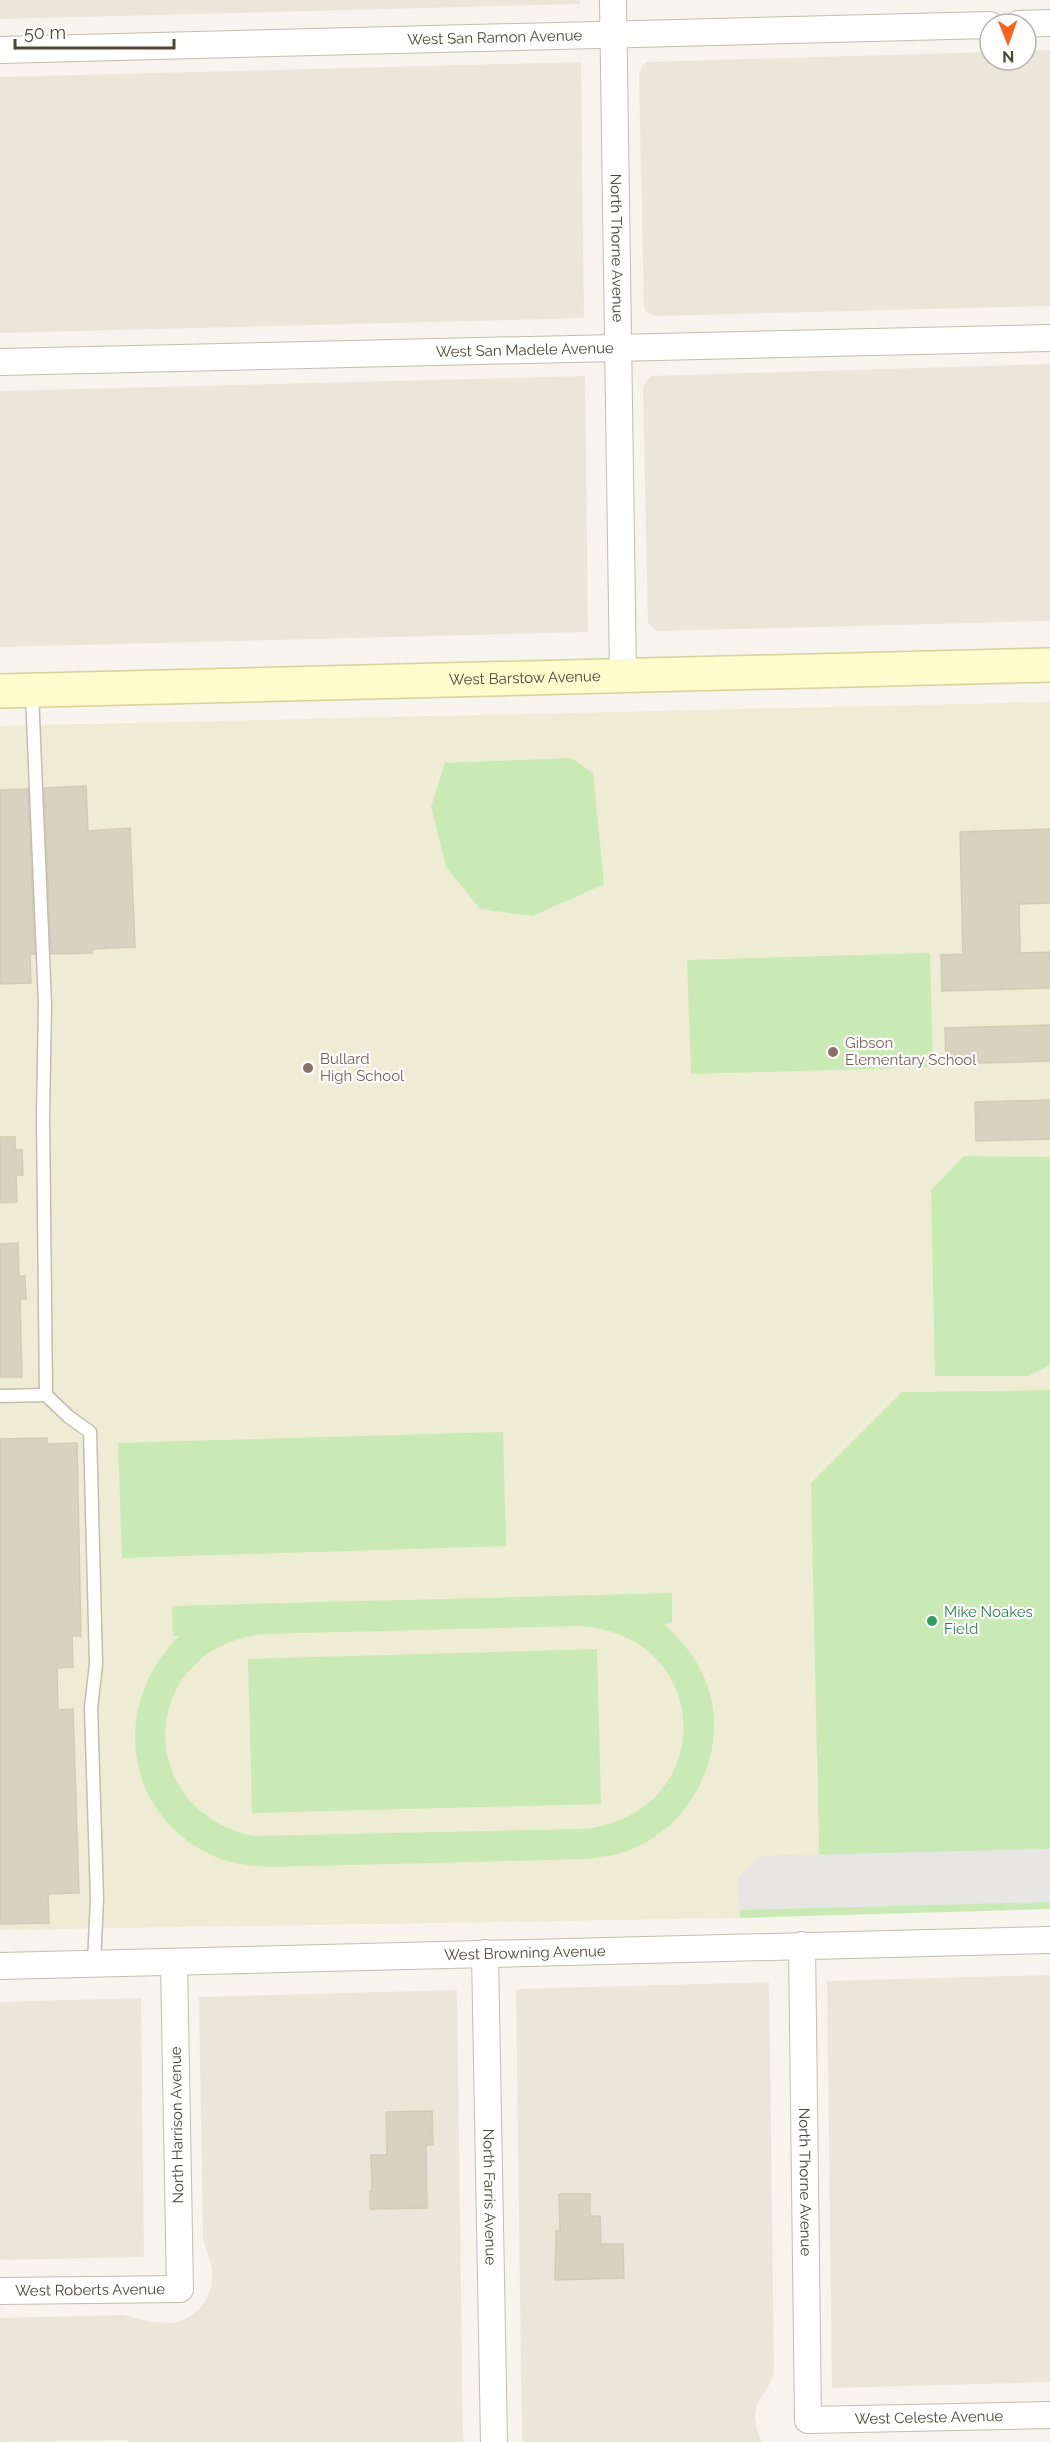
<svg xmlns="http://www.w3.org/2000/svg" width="1050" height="2442" viewBox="0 0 1050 2442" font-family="Raleway,sans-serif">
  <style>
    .residential { fill: #eae7da }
    .education { fill: #efecd5 }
    .green { fill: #c9eab4; fill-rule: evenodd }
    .parking { fill: #e8e6e3 }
    .building { fill: #d8d2c1; stroke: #d3ccb4; stroke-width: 1.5 }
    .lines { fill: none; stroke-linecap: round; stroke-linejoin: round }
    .lane-casing { stroke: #c2beae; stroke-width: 15 }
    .street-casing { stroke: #c2beae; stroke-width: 28 }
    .secondary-casing { stroke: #d6d09b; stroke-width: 36 }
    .lane { stroke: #fff; stroke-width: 12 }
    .street { stroke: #fff; stroke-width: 26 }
    .secondary { stroke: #fffbcc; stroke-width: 33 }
    .education-dot { fill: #8d6e63; stroke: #fff; stroke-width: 2 }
    .leisure-dot { fill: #2e9e5b; stroke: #fff; stroke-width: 2 }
    .labels { text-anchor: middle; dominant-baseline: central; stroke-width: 4.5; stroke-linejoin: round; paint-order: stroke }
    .street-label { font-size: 15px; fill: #4b4739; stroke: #fff }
    .education-label { font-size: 15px; fill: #785e54; stroke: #fff; text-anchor: start }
    .leisure-label { font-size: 15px; fill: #27864d; stroke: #fff; text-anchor: start }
  </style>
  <rect width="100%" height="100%" fill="#f6f4ec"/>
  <g class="residential">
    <polygon points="0,0 580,0 580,4 0,19"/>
    <polygon points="1050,50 1050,306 657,316 647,313 644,309 639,75 642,66 647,62 990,52 990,60 1026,60 1026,51"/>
    <polygon points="581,62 584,318 0,333 0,77"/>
    <polygon points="1050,364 1050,621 661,631 656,630 648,623 643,389 644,384 651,376"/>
    <polygon points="585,376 588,632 0,647 0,391"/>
    <polygon points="1050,1975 1050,2382 832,2388 827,1981"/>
    <polygon points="769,1982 774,2371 772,2380 757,2404 755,2417 757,2430 762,2442 522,2442 516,1989"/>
    <polygon points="457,1990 463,2442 128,2442 128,2440 0,2442 0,2318 124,2315 151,2322 172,2323 184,2320 197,2311 207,2299 212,2284 212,2268 203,2239 199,1997"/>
    <polygon points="141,1998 144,2257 0,2260 0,2002"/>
  </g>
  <polygon class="education" points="1050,702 1050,1390 902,1392 816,1759 819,1855 738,1878 740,1918 0,1930 0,726"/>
  <g class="green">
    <polygon points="571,758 593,773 604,884 533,916 480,909 446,867 431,807 445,763"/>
    <polygon points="930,953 933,1067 691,1074 687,960"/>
    <polygon points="964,1156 1050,1157 1050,1365 1029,1376 935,1376 931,1190"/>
    <polygon points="1050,1390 1050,1909 740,1918 738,1878 760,1856 819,1855 811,1483 902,1392"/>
    <polygon points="503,1432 506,1546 122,1558 118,1443"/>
    <path d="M672,1593V1623L664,1624C681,1640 696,1657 705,1679C732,1745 696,1824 630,1850C615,1856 600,1857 585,1859L270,1867C248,1866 227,1863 207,1853C122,1809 112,1702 179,1636H173L172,1606ZM579,1626C715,1634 720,1813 584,1829L253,1836C130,1809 139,1647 264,1634Z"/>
    <polygon points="597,1649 601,1804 252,1813 248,1659"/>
  </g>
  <polygon class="parking" points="1050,1849 1050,1902 739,1910 738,1878 760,1856"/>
  <g class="building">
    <polygon points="86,786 88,831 130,828 135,947 92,949 92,953 51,954 44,788"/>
    <polygon points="28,789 35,954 30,954 31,983 0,984 0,790"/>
    <polygon points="1050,829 1050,903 1019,904 1020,953 1050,952 1050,988 942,991 941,955 963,954 960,832"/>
    <polygon points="1050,1025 1050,1061 946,1064 945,1028"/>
    <polygon points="1050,1100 1050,1139 976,1141 975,1102"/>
    <polygon points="0,1137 15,1137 15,1150 22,1150 23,1175 16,1175 17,1202 0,1203"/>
    <polygon points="18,1243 19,1276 25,1276 26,1299 20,1299 22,1377 0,1377 0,1244"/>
    <polygon points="47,1438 47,1444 77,1443 81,1636 72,1636 73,1667 57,1668 58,1710 73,1709 79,1893 48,1894 49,1923 0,1924 0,1439"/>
    <polygon points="432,2111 433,2145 426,2145 427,2208 370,2209 370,2191 372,2191 371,2155 387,2155 386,2112"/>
    <polygon points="559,2194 590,2194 590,2216 600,2216 601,2244 623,2244 624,2278 555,2280 556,2231 560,2231"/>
  </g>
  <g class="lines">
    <defs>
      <g id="lane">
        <polyline points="32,693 45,1004 43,1115 46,1395 69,1417 90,1432 96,1664 91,1708 97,1898 94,1964"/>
        <polyline points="0,1396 46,1395"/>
      </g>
      <g id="street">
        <path id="s1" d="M613,0L623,675"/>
        <polyline points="1018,24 1050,23"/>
        <path id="s2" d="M0,50L990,25"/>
        <path id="s3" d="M0,362L1050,338"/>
        <path id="s4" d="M802,1945L808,2420L1050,2415"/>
        <path id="s5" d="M485,1953L494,2442"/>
        <path id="s6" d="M0,1966L1050,1940"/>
        <path id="s7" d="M0,2291L180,2289L174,1962"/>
      </g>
      <g id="secondary">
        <path id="s8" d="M0,691L1050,665"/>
      </g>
    </defs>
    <use href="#lane" class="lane-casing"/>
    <use href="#street" class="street-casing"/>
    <use href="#secondary" class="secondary-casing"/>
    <use href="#lane" class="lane"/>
    <use href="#street" class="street"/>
    <use href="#secondary" class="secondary"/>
  </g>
  <g class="education-dot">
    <circle cx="833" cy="1052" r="6"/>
    <circle cx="308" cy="1068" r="6"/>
  </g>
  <circle class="leisure-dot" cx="932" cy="1621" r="6"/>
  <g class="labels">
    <g class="street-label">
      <text stroke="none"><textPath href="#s2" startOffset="495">West San Ramon Avenue</textPath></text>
      <text stroke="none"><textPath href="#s1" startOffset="248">North Thorne Avenue</textPath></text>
      <text stroke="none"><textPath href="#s3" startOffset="525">West San Madele Avenue</textPath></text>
      <text stroke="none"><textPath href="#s8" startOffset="525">West Barstow Avenue</textPath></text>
      <text stroke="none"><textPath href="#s6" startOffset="525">West Browning Avenue</textPath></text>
      <text transform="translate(177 2125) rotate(-91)">North Harrison Avenue</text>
      <text stroke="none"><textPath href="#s4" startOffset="237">North Thorne Avenue</textPath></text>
      <text stroke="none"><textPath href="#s5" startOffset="244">North Farris Avenue</textPath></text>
      <text stroke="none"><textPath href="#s7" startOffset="90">West Roberts Avenue</textPath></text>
      <text stroke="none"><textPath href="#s4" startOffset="596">West Celeste Avenue</textPath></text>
    </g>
    <g class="education-label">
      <text x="845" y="1043">Gibson<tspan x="845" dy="17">Elementary School</tspan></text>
      <text x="320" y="1059">Bullard<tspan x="320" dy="17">High School</tspan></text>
    </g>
    <g class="leisure-label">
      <text x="944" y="1612">Mike Noakes<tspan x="944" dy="17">Field</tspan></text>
    </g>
  </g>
  <g transform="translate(1008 42) rotate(179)"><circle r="28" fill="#ffffff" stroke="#b7b5b0" stroke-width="1.5"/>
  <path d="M0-4.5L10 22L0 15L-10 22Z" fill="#fc621c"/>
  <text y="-9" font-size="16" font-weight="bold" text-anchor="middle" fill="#4b4739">N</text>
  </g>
  <path d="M15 39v9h159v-9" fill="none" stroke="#4b4739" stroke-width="3"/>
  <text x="24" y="39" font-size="18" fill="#4b4739" stroke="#ffffff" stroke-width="4.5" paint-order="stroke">50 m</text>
</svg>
